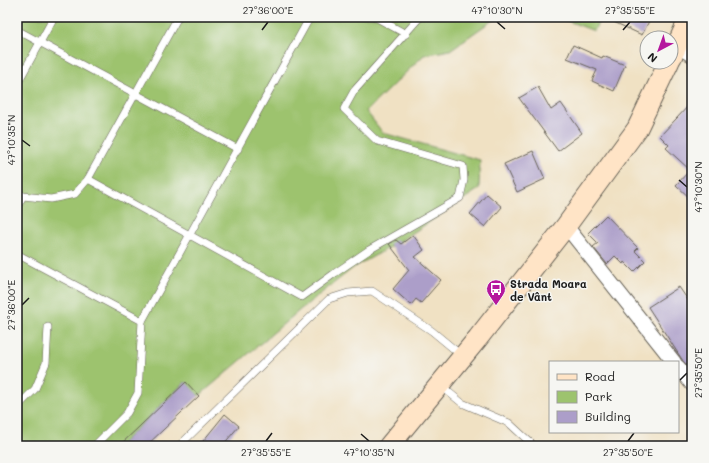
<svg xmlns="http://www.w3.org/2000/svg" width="709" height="463" viewBox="0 0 709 463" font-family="Mali,sans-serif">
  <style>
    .green { fill: #9dc36e; stroke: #5c7045 }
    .building { fill: #ac9ec9 }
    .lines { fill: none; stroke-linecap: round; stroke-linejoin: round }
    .service-casing { stroke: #666156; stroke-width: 8 }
    .minor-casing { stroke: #666156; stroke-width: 16 }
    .secondary-casing { stroke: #666156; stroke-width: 22 }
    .service { stroke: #fff; stroke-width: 7 }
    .minor { stroke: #fff; stroke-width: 14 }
    .secondary { stroke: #ffe4c6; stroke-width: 20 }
    .ticks { fill: none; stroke: #1c1c1c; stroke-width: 1.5 }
    .labels { text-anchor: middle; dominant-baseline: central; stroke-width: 3; stroke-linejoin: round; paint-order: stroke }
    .poi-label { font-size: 11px; font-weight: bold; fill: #1c1c1c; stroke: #f6f6f2; text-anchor: start }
    .neatline { fill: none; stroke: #1c1c1c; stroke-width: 1.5 }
    .ticks-label { font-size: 10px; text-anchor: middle; fill: #1c1c1c }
  </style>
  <rect width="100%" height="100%" fill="#f6f6f2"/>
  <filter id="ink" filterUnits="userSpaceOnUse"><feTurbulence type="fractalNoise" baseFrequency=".025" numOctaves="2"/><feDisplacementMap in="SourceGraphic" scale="8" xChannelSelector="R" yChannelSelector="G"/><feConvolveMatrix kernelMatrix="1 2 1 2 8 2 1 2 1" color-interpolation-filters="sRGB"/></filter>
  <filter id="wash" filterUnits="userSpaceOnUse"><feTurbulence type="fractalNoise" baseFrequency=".012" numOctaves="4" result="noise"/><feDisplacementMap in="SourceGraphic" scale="16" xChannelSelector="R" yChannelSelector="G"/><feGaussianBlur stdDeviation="0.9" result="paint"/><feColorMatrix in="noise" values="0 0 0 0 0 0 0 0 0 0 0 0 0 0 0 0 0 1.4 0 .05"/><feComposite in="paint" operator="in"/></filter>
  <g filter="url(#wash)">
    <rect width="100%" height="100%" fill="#f0e1c3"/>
    <g class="green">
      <polygon points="17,17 497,17 450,50 424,55 366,111 383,133 480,160 479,189 399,242 353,268 301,309 199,396 185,382 119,446 17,446"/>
      <polygon points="558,17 601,17 594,31"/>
    </g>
    <g id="blocks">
      <g class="building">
        <polygon points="603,17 641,17 649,21 642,35"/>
        <polygon points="573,45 602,58 603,56 625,65 614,91 592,81 597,70 567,58"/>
        <polygon points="538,87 551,110 561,103 582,133 558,151 519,98"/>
        <polygon points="692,102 692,200 676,185 690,170 666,148 669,145 660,136"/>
        <polygon points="533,151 545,179 517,192 504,164"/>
        <polygon points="487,194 502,207 485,227 470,214"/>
        <polygon points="606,215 638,248 635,251 645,261 634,272 624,262 623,264 615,256 607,264 593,247 598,243 588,233"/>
        <polygon points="413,235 424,250 415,257 441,280 421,303 416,299 411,305 393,289 409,270 389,244 396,240 401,244"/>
        <polygon points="679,287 692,306 692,371 683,361 648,307"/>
        <polygon points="186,382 199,396 146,446 119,446"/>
        <polygon points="225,414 239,426 222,446 199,446"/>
      </g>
    </g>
  </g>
  <g filter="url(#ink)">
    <use href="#blocks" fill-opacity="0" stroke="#666156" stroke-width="1"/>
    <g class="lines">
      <defs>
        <g id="service">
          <polyline points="375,17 406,34"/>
          <polyline points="17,30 238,149"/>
          <polyline points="17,84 54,17"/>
          <polyline points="88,179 302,297 335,273 369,250 460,198 464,180 463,166 377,141 344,109 354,91 420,17"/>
          <polyline points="17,192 23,196 51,199 75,194 88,179 178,17"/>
          <polyline points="17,207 23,196"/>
          <polyline points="17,254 142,321"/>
          <polyline points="440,385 462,403 509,423 534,446"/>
          <polyline points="17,403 19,405 35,389 46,363 48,327"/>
          <polyline points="94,446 127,413 138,393 142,321 310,17"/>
          <polyline points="179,446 329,299 348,293 372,291 432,331 461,355"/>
        </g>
        <g id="minor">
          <polyline points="677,46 692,55"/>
          <polyline points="566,226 674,362"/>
          <polyline points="678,367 692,384"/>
        </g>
        <g id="secondary">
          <polyline points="671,58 690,17"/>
          <polyline points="389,446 478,338 566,226 637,129 669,62"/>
        </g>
      </defs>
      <use href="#service" class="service-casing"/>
      <use href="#minor" class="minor-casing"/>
      <use href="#secondary" class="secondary-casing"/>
      <use href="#service" class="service"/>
      <use href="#minor" class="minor"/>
      <use href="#secondary" class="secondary"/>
    </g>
  </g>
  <path class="ticks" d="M497,22L505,29M262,30L268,22M623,30L630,22M22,140L30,146M679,180L687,187M22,305L29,298M680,380L687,373M361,434L369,441M266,441L272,433M628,441L634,433"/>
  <defs>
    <symbol id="bus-pin" viewBox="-11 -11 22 30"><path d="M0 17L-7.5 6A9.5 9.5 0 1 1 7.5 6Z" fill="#b5179e" stroke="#f6f6f2"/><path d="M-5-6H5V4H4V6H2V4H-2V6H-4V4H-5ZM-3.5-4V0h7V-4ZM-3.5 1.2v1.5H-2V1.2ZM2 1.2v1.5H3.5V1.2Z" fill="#fff"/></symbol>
  </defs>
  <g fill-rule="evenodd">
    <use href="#bus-pin" x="485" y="278" width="22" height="30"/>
  </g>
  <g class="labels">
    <g class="poi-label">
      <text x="510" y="283">Strada Moara<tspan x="510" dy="13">de Vânt</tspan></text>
    </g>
  </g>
  <rect width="709" height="463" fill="none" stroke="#f6f6f2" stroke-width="44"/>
  <rect x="549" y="361" width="130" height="72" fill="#f6f6f2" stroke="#9f9f9c"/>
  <rect x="557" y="374" width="20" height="6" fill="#ffe4c6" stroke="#9f9f9c"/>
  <text x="585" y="381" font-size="12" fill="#1c1c1c">Road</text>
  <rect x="557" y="391" width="20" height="12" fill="#9dc36e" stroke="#9f9f9c"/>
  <text x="585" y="401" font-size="12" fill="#1c1c1c">Park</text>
  <rect x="557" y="411" width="20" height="12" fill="#ac9ec9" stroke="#9f9f9c"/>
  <text x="585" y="421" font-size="12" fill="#1c1c1c">Building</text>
  <g transform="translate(659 50) rotate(221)"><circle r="19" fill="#f6f6f2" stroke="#9f9f9c"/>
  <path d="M0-3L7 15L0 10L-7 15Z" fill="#b5179e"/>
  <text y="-6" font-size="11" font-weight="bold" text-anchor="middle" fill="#1c1c1c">N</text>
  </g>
  <rect x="22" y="22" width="665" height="419" class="neatline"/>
  <g class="ticks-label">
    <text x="268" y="14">27°36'00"E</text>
    <text x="497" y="14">47°10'30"N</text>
    <text x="630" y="14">27°35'55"E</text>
    <text transform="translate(11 140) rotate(-90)" y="4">47°10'35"N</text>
    <text transform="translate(698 187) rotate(-90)" y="4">47°10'30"N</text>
    <text transform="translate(11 305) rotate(-90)" y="4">27°36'00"E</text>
    <text transform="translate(698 373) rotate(-90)" y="4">27°35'50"E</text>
    <text x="266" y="456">27°35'55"E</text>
    <text x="369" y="456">47°10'35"N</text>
    <text x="628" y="456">27°35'50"E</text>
  </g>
</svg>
